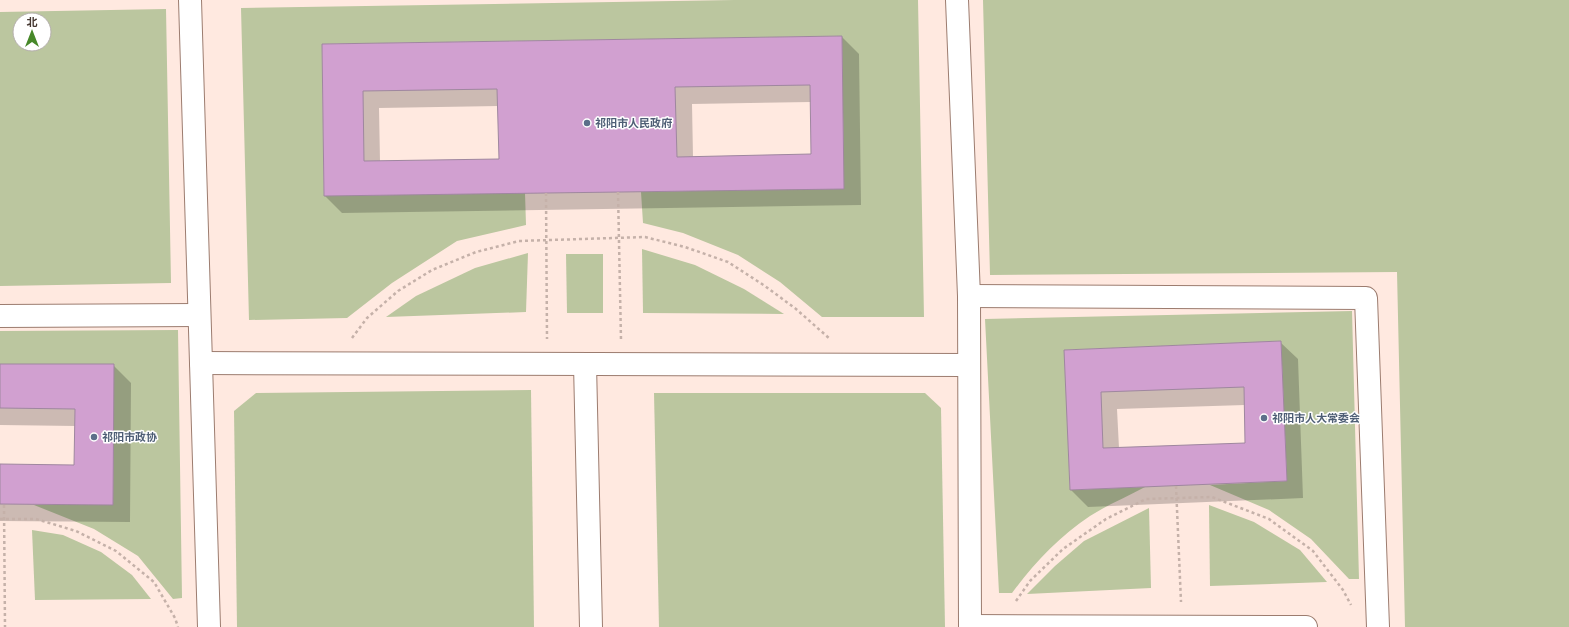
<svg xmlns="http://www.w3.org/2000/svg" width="1569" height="627" viewBox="0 0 1569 627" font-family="Mulish,'Noto Sans SC',sans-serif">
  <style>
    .green { fill: #bbc69f; fill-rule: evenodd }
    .shadow { fill: #0003; fill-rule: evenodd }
    .building { fill: #d1a0d0; stroke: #9f879f; fill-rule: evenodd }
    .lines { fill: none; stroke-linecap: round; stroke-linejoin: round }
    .minor-casing { stroke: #9c7c6f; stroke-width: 24 }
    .path { stroke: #c5b1a9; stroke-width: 2.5; stroke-dasharray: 3 3; stroke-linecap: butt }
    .minor { stroke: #fff; stroke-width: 22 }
    .service-dot { fill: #5c6f8a; stroke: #fff; stroke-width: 1.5 }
    .labels { text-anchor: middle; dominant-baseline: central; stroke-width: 3; stroke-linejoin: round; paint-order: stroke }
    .service-label { font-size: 11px; font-weight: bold; fill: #4e5e75; stroke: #fff; text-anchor: start }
  </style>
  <rect width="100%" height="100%" fill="#ffe9e0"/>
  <g class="green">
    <polygon points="734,0 918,0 924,317 822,317 780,282 738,255 683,233 643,223 641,192 844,188 842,36 322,44 324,196 525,193 526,225 457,241 392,283 347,318 249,320 241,8"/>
    <polygon points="983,0 1569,0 1569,627 1405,627 1397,272 990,275"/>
    <path d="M166,9L171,283L0,286V12ZM20,20H44V44H20Z"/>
    <polygon points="642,249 695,265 744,289 784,314 643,313"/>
    <polygon points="528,253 526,312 386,317 416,296 475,268"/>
    <polygon points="566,254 603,254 603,313 567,313"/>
    <path d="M1352,311L1359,579H1349L1311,539L1269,510L1210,485L1287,481L1281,341L1065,350L1070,490L1145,487C1127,497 1107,505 1090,516C1059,537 1034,563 1012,593H999L985,319Z"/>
    <polygon points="178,330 182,598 173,599 138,556 94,529 34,505 113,505 114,365 0,364 0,331"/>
    <polygon points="531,390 534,627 237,627 234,411 256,393"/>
    <polygon points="654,393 925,393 941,408 945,627 659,627"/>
    <polygon points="1209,505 1254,522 1300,550 1327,582 1210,586"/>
    <polygon points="1149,508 1151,588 1027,594 1055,566 1084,541"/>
    <polygon points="32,530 63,535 101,552 132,575 151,599 35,600"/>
  </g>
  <g class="shadow">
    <path d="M842,37L859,54L861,205L342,213L325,196L323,45ZM811,102L812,155L693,157L692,104ZM499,106L500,160L380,161L379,108Z"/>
    <path d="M1280,342L1298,359L1303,498L1088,507L1071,490L1065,351ZM1245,405L1246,444L1119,448L1117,409Z"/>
    <polygon points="0,365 113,365 131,383 130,522 0,521 0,465 75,466 76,426 0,425"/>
  </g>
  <g class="building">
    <path d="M842,36L844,189L324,196L322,44ZM810,85L811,154L677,157L675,87ZM497,89L499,159L364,161L363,91Z"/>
    <path d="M1281,341L1287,481L1070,490L1064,350ZM1244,387L1245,443L1103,448L1101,392Z"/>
    <polygon points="0,364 114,364 113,505 0,504 0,464 74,465 75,409 0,408"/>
  </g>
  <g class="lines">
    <defs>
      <g id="minor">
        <polyline points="190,0 209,627"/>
        <polyline points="957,0 969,296 970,627"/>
        <polyline points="969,296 1366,298 1378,627"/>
        <polyline points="0,316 199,315"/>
        <polyline points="201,363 969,365"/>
        <polyline points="585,364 591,627"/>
        <polyline points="970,626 1306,627"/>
      </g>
    </defs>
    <use href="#minor" class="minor-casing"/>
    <g class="path">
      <polyline points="618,192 621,340"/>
      <polyline points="546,193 547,339"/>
      <polyline points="352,338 367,318 398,291 432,270 476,252 519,241 645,237 685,247 728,262 765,286 796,309 830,339"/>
      <polyline points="1176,486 1181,602"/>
      <polyline points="4,505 5,627"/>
      <polyline points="0,519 36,519 76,531 116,551 154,582 175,618 178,627"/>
      <polyline points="1016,601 1030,581 1063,549 1106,519 1146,499 1212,497 1269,519 1313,551 1343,590 1351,605"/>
    </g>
    <use href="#minor" class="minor"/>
  </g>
  <g class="service-dot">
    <circle cx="587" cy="123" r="4"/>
    <circle cx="1264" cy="418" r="4"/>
    <circle cx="94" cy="437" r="4"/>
  </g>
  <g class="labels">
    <g class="service-label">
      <text x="595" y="123">祁阳市人民政府</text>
      <text x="1272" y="418">祁阳市人大常委会</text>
      <text x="102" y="437">祁阳市政协</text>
    </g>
  </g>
  <g transform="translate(32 32)"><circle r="19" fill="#ffffff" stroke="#b5afad"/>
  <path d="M0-3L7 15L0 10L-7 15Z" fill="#478829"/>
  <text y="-6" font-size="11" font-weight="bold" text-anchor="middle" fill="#453731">北</text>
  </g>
</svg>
